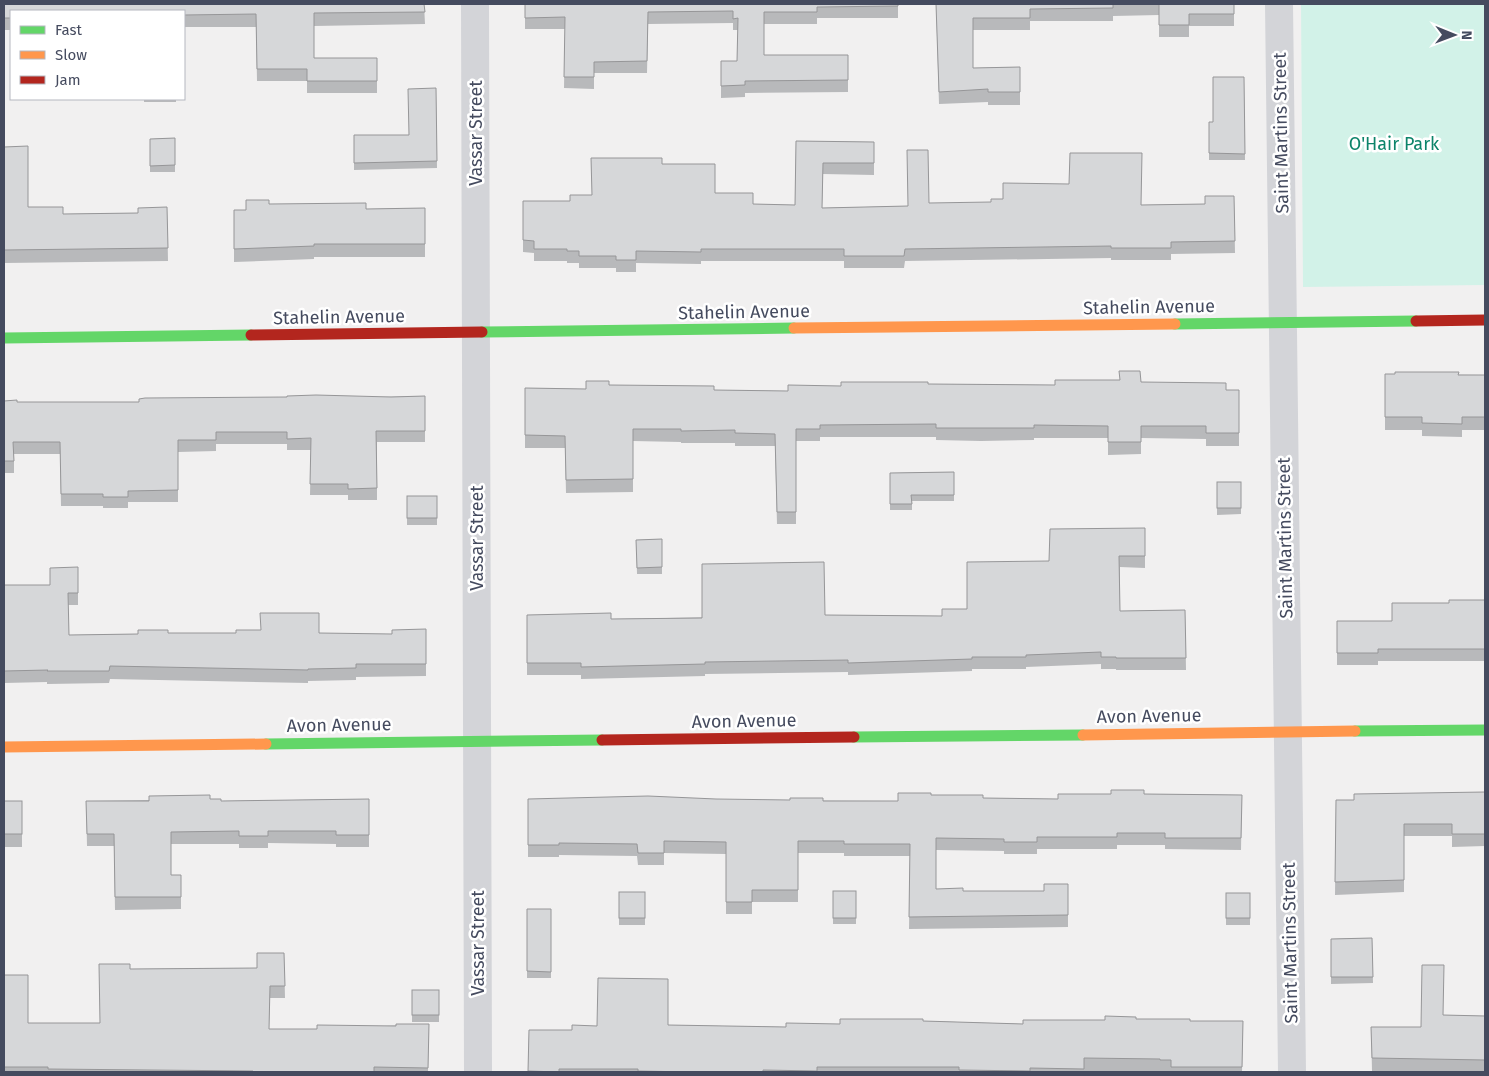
<svg xmlns="http://www.w3.org/2000/svg" width="1489" height="1076" viewBox="0 0 1489 1076" font-family="'Fira Sans',sans-serif">
  <style>
    .green { fill: #d2f2e8 }
    .lines { fill: none; stroke-linecap: round; stroke-linejoin: round }
    .street { stroke: #d3d4d8; stroke-width: 28 }
    .fast { stroke: #63d668; stroke-width: 11 }
    .slow { stroke: #ff974d; stroke-width: 11 }
    .jam { stroke: #b3261e; stroke-width: 11 }
    .wall { fill: #b8b9bb }
    .building { fill: #d6d7d9; stroke: #969698 }
    .labels { text-anchor: middle; dominant-baseline: central; stroke-width: 5; stroke-linejoin: round; paint-order: stroke }
    .street-label { font-size: 18px; fill: #454b5f; stroke: #fff }
    .park-label { font-size: 18px; fill: #0c846a; stroke: #fff }
  </style>
  <rect width="100%" height="100%" fill="#f1f0f0"/>
  <polygon class="green" points="1301,4 1485,4 1485,285 1303,287"/>
  <g class="lines">
    <g class="street">
      <polyline points="475,4 478,1072"/>
      <polyline points="1279,4 1292,1072"/>
    </g>
    <g class="fast">
      <polyline points="1175,324 1416,321"/>
      <polyline points="482,332 794,328"/>
      <polyline points="4,338 251,335"/>
      <polyline points="1355,731 1485,730"/>
      <polyline points="854,737 1083,735"/>
      <polyline points="266,744 602,740"/>
    </g>
    <g class="slow">
      <polyline points="794,328 1175,324"/>
      <polyline points="1083,735 1355,731"/>
      <polyline points="4,747 266,744"/>
    </g>
    <g class="jam">
      <polyline points="1416,321 1485,320"/>
      <polyline points="251,335 482,332"/>
      <polyline points="602,740 854,737"/>
    </g>
  </g>
  <g class="wall">
    <polygon points="4,4 424,4 425,24 314,26 314,58 377,58 377,93 307,93 307,81 257,81 256,27 184,27 184,11 11,11 11,30 4,30"/>
    <polygon points="525,4 898,4 898,18 817,18 817,24 764,24 764,55 848,55 848,92 745,93 745,97 721,98 721,61 737,61 738,30 733,30 733,23 648,24 647,73 594,73 594,89 564,88 565,29 525,29"/>
    <polygon points="936,4 1234,4 1234,26 1189,26 1189,37 1159,37 1159,15 1113,16 1113,21 1030,21 1030,30 973,30 973,68 1020,67 1020,105 988,105 988,102 939,104"/>
    <polygon points="1244,77 1245,160 1209,160 1209,122 1213,122"/>
    <polygon points="436,88 437,168 354,170 354,135 409,135"/>
    <rect x="144" y="99" width="32" height="3"/>
    <polygon points="175,138 175,172 150,172 150,139"/>
    <polygon points="796,141 874,142 874,175 823,174 822,208 908,206 929,203 1141,205 1205,204 1234,196 1235,253 1171,254 1171,260 1111,260 1111,258 905,261 904,268 844,268 844,261 701,261 701,264 636,263 636,272 616,272 616,268 579,268 579,263 567,263 567,261 534,261 534,253 523,252 523,201 570,201 592,195 591,158 662,164 715,193 753,204 795,205"/>
    <polygon points="4,147 28,207 63,214 138,213 167,207 168,261 4,263"/>
    <polygon points="269,204 366,209 425,208 425,257 314,257 314,259 234,262 234,210 246,210"/>
    <polygon points="1385,374 1485,375 1485,430 1462,430 1462,437 1422,436 1422,430 1385,430"/>
    <polygon points="1141,382 1226,390 1239,390 1239,446 1206,446 1206,439 1141,438 1141,454 1108,455 1108,438 1034,438 1034,440 981,441 936,440 936,437 820,437 820,441 796,441 796,524 777,524 775,446 735,446 735,443 681,443 681,442 633,441 633,492 566,493 565,448 525,448 525,388 586,389 609,385 714,390 788,391 841,386 928,384 1055,385"/>
    <polygon points="425,396 425,442 377,442 377,500 348,500 348,495 310,495 311,450 287,450 287,444 216,444 216,451 178,452 178,502 128,502 128,508 103,508 103,506 61,506 60,454 14,454 14,473 4,473 4,401 17,402 139,402"/>
    <polygon points="954,472 954,501 912,501 912,510 890,510 890,473"/>
    <polygon points="1217,482 1241,482 1241,514 1217,515"/>
    <rect x="407" y="496" width="30" height="29"/>
    <polygon points="1145,528 1145,568 1120,567 1120,611 1185,610 1186,670 1116,670 1116,669 1101,669 1101,664 1026,667 1026,669 972,669 972,671 848,675 848,672 705,674 705,676 581,679 581,675 527,675 527,615 611,619 825,615 942,616 967,609 1049,561"/>
    <polygon points="662,539 662,574 637,574 636,540"/>
    <polygon points="78,567 78,605 68,605 69,635 138,634 168,633 392,634 426,629 426,676 356,677 356,680 308,681 308,683 110,679 109,683 47,684 47,682 4,683 4,585 50,585"/>
    <polygon points="1485,600 1485,661 1378,661 1378,665 1337,665 1337,621 1392,621 1449,603"/>
    <polygon points="1485,792 1485,846 1452,847 1452,836 1404,836 1404,892 1335,895 1336,800 1354,800"/>
    <polygon points="1144,794 1242,795 1241,850 1165,849 1165,845 1117,845 1117,849 1037,849 1037,854 1004,854 1004,851 936,850 936,889 963,891 1044,891 1068,884 1068,927 909,929 910,856 844,856 844,853 798,853 798,902 752,902 752,914 726,914 726,854 664,853 664,865 638,865 637,856 559,855 559,857 528,857 528,799 898,801 931,795 983,798 1058,799"/>
    <polygon points="210,799 221,801 369,799 369,847 336,847 336,844 268,843 268,848 239,848 239,844 171,844 171,875 181,875 181,909 115,910 114,846 87,846 86,801"/>
    <rect x="4" y="801" width="18" height="46"/>
    <rect x="833" y="891" width="23" height="33"/>
    <rect x="619" y="892" width="26" height="33"/>
    <rect x="1226" y="893" width="24" height="32"/>
    <rect x="527" y="909" width="24" height="69"/>
    <polygon points="1372,938 1373,983 1331,984 1331,939"/>
    <polygon points="284,953 285,998 270,998 269,1029 317,1029 429,1024 428,1072 4,1072 4,975 28,1023 100,1023 130,969 257,968"/>
    <rect x="412" y="990" width="27" height="32"/>
    <polygon points="1443,1015 1485,1016 1485,1072 1372,1071 1371,1027 1421,1027"/>
    <polygon points="1136,1019 1190,1021 1243,1021 1242,1072 1084,1071 1084,1072 528,1072 529,1030 572,1030 668,1025 786,1027 840,1024 923,1021 1023,1024"/>
  </g>
  <g class="building">
    <polygon points="4,4 424,4 425,12 314,13 314,58 377,58 377,81 307,81 307,69 257,69 256,14 184,15 184,11 11,11 11,18 4,18"/>
    <polygon points="525,4 898,4 898,6 817,7 817,12 764,12 764,55 848,55 848,80 745,81 745,85 721,86 721,61 737,61 738,18 733,19 733,11 648,12 647,61 594,62 594,77 564,77 565,17 525,18"/>
    <polygon points="936,4 1113,4 1113,8 1030,9 1030,18 973,18 973,68 1020,67 1020,92 988,92 988,89 939,92"/>
    <polygon points="1159,4 1234,4 1234,14 1189,14 1189,25 1159,25"/>
    <polygon points="1213,77 1244,77 1245,154 1209,153 1209,122 1213,122"/>
    <polygon points="436,88 437,161 354,163 354,135 409,135 408,89"/>
    <polygon points="175,138 175,165 150,166 150,139"/>
    <polygon points="796,141 874,142 874,163 823,163 822,208 908,206 907,150 928,150 929,203 991,202 991,199 1003,199 1003,183 1069,184 1070,153 1142,153 1141,205 1205,204 1205,196 1234,196 1235,241 1171,242 1171,248 1111,248 1111,246 905,249 904,256 844,256 844,249 701,249 701,252 636,251 636,260 616,260 616,256 579,256 579,251 567,251 567,249 534,249 534,241 523,240 523,201 570,201 570,195 592,195 591,158 662,158 662,164 715,164 715,193 753,193 753,204 795,205"/>
    <polygon points="28,146 28,207 63,207 63,214 138,213 138,208 167,207 168,248 4,250 4,147"/>
    <polygon points="246,200 269,200 269,204 366,203 366,209 425,208 425,244 314,244 314,246 234,249 234,210 246,210"/>
    <polygon points="1119,371 1140,371 1141,382 1226,383 1226,390 1239,390 1239,433 1206,433 1206,426 1141,426 1141,442 1108,442 1108,426 1034,425 1034,428 936,428 936,424 820,425 820,429 796,429 796,512 777,512 775,434 735,433 735,430 681,431 681,429 633,429 633,479 566,480 565,436 525,435 525,388 586,389 586,381 609,381 609,385 714,386 714,390 788,391 788,385 841,386 841,382 928,382 928,384 1055,385 1055,380 1120,380"/>
    <polygon points="1395,372 1459,372 1458,375 1485,375 1485,417 1462,417 1462,424 1422,423 1422,417 1385,417 1385,374 1395,374"/>
    <polygon points="316,395 391,397 425,396 425,431 376,431 377,488 348,489 348,484 310,484 311,438 287,439 287,432 216,432 216,440 178,440 178,490 128,491 128,497 103,497 103,494 61,494 60,442 13,442 14,461 4,461 4,401 17,400 17,402 139,402 139,399 145,398 287,397 287,396"/>
    <polygon points="954,472 954,495 911,495 912,504 890,504 890,473"/>
    <rect x="1217" y="482" width="24" height="26"/>
    <rect x="407" y="496" width="30" height="22"/>
    <polygon points="1145,528 1145,556 1119,556 1120,611 1185,610 1186,658 1116,658 1116,657 1101,657 1101,652 1026,655 1026,657 972,657 972,659 848,663 848,660 705,662 705,664 581,667 581,663 527,663 527,615 611,613 611,619 702,618 702,564 824,562 825,615 942,616 942,609 967,609 967,562 1049,561 1050,529"/>
    <polygon points="662,539 662,567 637,568 636,540"/>
    <polygon points="78,567 78,593 68,593 69,635 138,634 138,630 168,630 168,633 236,633 236,630 261,630 260,613 319,613 319,633 392,634 392,630 426,629 426,664 356,664 356,668 308,669 308,670 110,666 109,671 47,671 48,670 4,671 4,585 50,585 50,568"/>
    <polygon points="1449,600 1485,600 1485,649 1378,649 1378,653 1337,653 1337,621 1392,621 1392,603 1449,603"/>
    <polygon points="1111,790 1144,790 1144,794 1242,795 1241,838 1165,838 1165,833 1117,833 1117,837 1037,837 1037,842 1004,842 1004,839 936,838 936,889 963,888 963,891 1044,891 1044,884 1068,884 1068,915 909,917 910,844 844,844 844,841 798,841 798,890 752,890 752,902 726,902 726,842 664,841 664,853 638,853 637,844 559,843 559,845 528,845 528,799 648,796 716,799 790,800 790,798 823,798 823,801 898,801 898,793 931,793 931,795 983,795 983,798 1058,799 1058,794 1111,794"/>
    <polygon points="1485,792 1485,834 1452,834 1452,824 1404,824 1404,880 1335,882 1336,800 1354,800 1354,794"/>
    <polygon points="210,795 210,799 221,799 221,801 369,799 369,835 336,835 336,831 268,831 268,836 239,836 239,831 171,832 171,875 181,875 181,897 115,897 114,834 87,834 86,801 149,801 149,796"/>
    <rect x="4" y="801" width="18" height="33"/>
    <rect x="833" y="891" width="23" height="27"/>
    <rect x="619" y="892" width="26" height="26"/>
    <rect x="1226" y="893" width="24" height="25"/>
    <polygon points="527,909 551,909 551,972 527,971"/>
    <polygon points="1372,938 1373,977 1331,977 1331,939"/>
    <polygon points="257,953 284,953 285,986 270,986 269,1029 317,1029 317,1025 396,1026 396,1024 429,1024 428,1068 374,1067 374,1072 253,1072 253,1071 48,1069 48,1067 4,1067 4,975 28,975 28,1023 100,1023 99,964 130,964 130,969 257,968"/>
    <polygon points="1422,965 1444,965 1443,1015 1485,1016 1485,1060 1372,1058 1371,1027 1421,1027"/>
    <polygon points="598,978 668,979 668,1025 786,1027 786,1023 840,1024 840,1019 923,1019 923,1021 1023,1024 1023,1020 1105,1020 1105,1016 1136,1017 1136,1019 1190,1019 1190,1021 1243,1021 1242,1067 1171,1067 1171,1060 1160,1060 1160,1059 1084,1058 1084,1069 1030,1068 1030,1071 959,1070 959,1067 817,1067 817,1071 763,1070 763,1072 692,1072 638,1071 638,1069 559,1069 559,1072 528,1071 529,1030 572,1030 572,1025 597,1026"/>
    <rect x="412" y="990" width="27" height="25"/>
  </g>
  <g class="labels">
    <g class="street-label">
      <text transform="translate(476 133) rotate(-90)">Vassar Street</text>
      <text transform="translate(1281 133) rotate(-91)">Saint Martins Street</text>
      <text transform="translate(1149 307) rotate(-1)">Stahelin Avenue</text>
      <text transform="translate(744 312) rotate(-1)">Stahelin Avenue</text>
      <text transform="translate(339 317) rotate(-1)">Stahelin Avenue</text>
      <text transform="translate(477 538) rotate(-90)">Vassar Street</text>
      <text transform="translate(1285 538) rotate(-91)">Saint Martins Street</text>
      <text transform="translate(1149 716) rotate(-1)">Avon Avenue</text>
      <text transform="translate(744 721) rotate(-1)">Avon Avenue</text>
      <text transform="translate(339 725) rotate(-1)">Avon Avenue</text>
      <text transform="translate(478 943) rotate(-90)">Vassar Street</text>
      <text transform="translate(1290 943) rotate(-91)">Saint Martins Street</text>
    </g>
    <g class="park-label">
      <text x="1394" y="144">O'Hair Park</text>
    </g>
  </g>
  <rect width="1489" height="1076" fill="none" stroke="#454b5f" stroke-width="10"/>
  <rect x="10" y="10" width="175" height="90" fill="#ffffff" stroke="#b5b7bf"/>
  <rect x="20" y="26" width="25" height="8" fill="#63d668" stroke="#b5b7bf"/>
  <text x="55" y="35" font-size="15" fill="#454b5f">Fast</text>
  <rect x="20" y="51" width="25" height="8" fill="#ff974d" stroke="#b5b7bf"/>
  <text x="55" y="60" font-size="15" fill="#454b5f">Slow</text>
  <rect x="20" y="76" width="25" height="8" fill="#b3261e" stroke="#b5b7bf"/>
  <text x="55" y="85" font-size="15" fill="#454b5f">Jam</text>
  <g transform="translate(1454 35) rotate(91)" stroke="#ffffff" stroke-width="4" paint-order="stroke">
  <path d="M0-4L9 19L0 12L-9 19Z" fill="#454b5f"/>
  <text y="-8" font-size="14" font-weight="bold" text-anchor="middle" fill="#454b5f">N</text>
  </g>
</svg>
